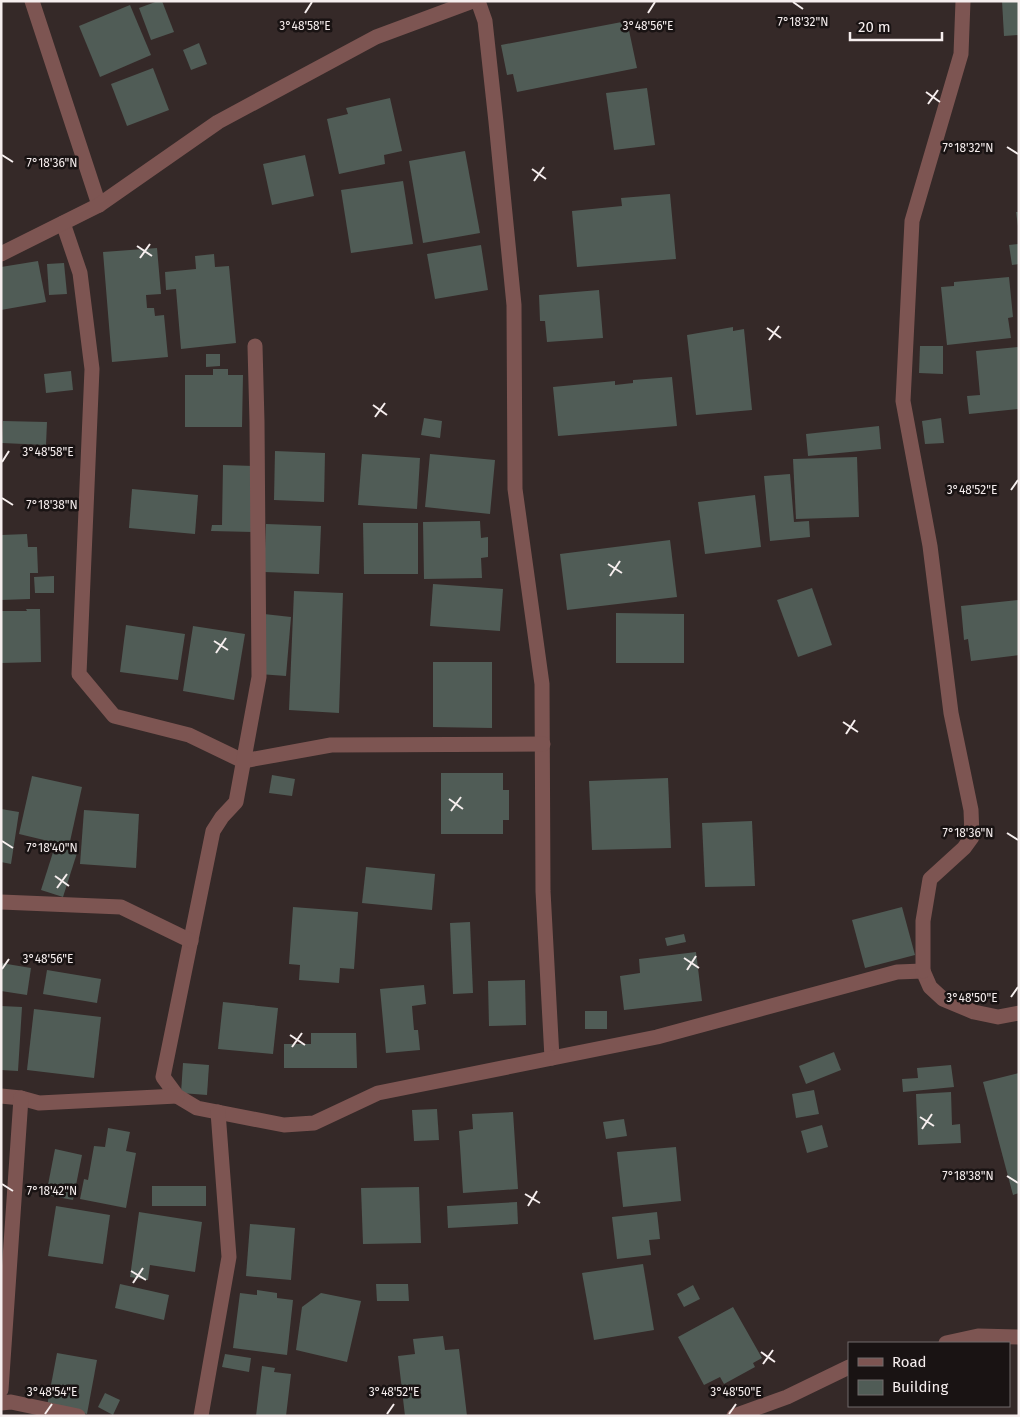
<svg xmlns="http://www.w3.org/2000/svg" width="1020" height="1417" viewBox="0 0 1020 1417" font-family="'Fira Sans',sans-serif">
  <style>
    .building { fill: #505c56 }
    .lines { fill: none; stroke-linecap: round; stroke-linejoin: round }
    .minor { stroke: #7d5552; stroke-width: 15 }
    .ticks { fill: none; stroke: #f6eeee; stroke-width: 2 }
    .ticks-label { font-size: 12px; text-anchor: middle; fill: #f6eeee; stroke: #191313; stroke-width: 5; stroke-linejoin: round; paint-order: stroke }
  </style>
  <rect width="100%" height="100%" fill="#352928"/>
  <g class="building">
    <polygon points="158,1 162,1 174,32 151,40 139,8"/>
    <polygon points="1002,1 1019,1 1019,35 1004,36"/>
    <polygon points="130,5 151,55 100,77 79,26"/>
    <polygon points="627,21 637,68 517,92 513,74 507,75 501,45"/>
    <polygon points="199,43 207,64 191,70 183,50"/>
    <polygon points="153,68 169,110 127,126 111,84"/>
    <polygon points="647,88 655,145 614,150 606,93"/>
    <polygon points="390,98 402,151 384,155 385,164 339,174 327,119 348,114 346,108"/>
    <polygon points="465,151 480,233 423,243 409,161"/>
    <polygon points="305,155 314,196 272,205 263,164"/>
    <polygon points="403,181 413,244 351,253 341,190"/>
    <polygon points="670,194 676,259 577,267 572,211 622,206 621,198"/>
    <polygon points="1016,212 1019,212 1019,226 1018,226"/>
    <polygon points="1019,244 1019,264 1012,265 1009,245"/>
    <polygon points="481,245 488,290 435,299 427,254"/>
    <polygon points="157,248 161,294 146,295 147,308 154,308 155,316 164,315 168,357 112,362 103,252"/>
    <polygon points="214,254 215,267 229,266 236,343 181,349 176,289 166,290 165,272 196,269 195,256"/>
    <polygon points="38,261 46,302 1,310 1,267"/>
    <polygon points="64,263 67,294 49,295 47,264"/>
    <polygon points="1009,277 1013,317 1008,318 1011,338 947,345 941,287 954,286 954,282"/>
    <polygon points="599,290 603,338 547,342 545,321 540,321 539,295"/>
    <polygon points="733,327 733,331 744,329 752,410 696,415 687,335"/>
    <polygon points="920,346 943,346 943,374 919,373"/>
    <polygon points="1019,347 1019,409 969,414 967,396 980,395 976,351"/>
    <polygon points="206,354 220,354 220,366 206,367"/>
    <polygon points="213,369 228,369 228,375 243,375 242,427 185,427 185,375 213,375"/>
    <polygon points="71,371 73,390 46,393 44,374"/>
    <polygon points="672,377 677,426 558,436 553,387 615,381 615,385 633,383 633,380"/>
    <polygon points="424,418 442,421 440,438 421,435"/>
    <polygon points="941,418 944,443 925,444 922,421"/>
    <polygon points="3,421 47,422 46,445 2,443"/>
    <polygon points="879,426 881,449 808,456 806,434"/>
    <polygon points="275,451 325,453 324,502 274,500"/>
    <polygon points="362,454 420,458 417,509 358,505"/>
    <polygon points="430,454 495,460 490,514 425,507"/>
    <polygon points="857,457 859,517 796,519 793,459"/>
    <polygon points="223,465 254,466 253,532 211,531 212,525 222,525"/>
    <polygon points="790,474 794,522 809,521 810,537 770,541 764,476"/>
    <polygon points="132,489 198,495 195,534 129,528"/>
    <polygon points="755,495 761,547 705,554 698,502"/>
    <polygon points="480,521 481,538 488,537 488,557 481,558 482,578 424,579 423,522"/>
    <polygon points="363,523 418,523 418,574 364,574"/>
    <polygon points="266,524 321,526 319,574 264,572"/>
    <polygon points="27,534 28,547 37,547 38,573 30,573 30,599 1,600 1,535"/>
    <polygon points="670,540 677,597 567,610 560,554"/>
    <polygon points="54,576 54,593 35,593 34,577"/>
    <polygon points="433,584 503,589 500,631 430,626"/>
    <polygon points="812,588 832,645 798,657 777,600"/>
    <polygon points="294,591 343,593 339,713 289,710"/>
    <polygon points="1019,600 1019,655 971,661 968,639 964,640 961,606"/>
    <polygon points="26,609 40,609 41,662 1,663 1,611 27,611"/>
    <polygon points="616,613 684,614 684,663 616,663"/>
    <polygon points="264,614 291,617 286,676 259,674"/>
    <polygon points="126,625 185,634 178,680 120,672"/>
    <polygon points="193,626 245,634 234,700 183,691"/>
    <polygon points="433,662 492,662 492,728 433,727"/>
    <polygon points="441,773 503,773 503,790 509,790 509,820 503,820 503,834 441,834"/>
    <polygon points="272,775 295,779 292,796 269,793"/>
    <polygon points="32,776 82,787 69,846 19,834"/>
    <polygon points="668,778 671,848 592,850 589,781"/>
    <polygon points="1,809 19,812 11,864 1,862"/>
    <polygon points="84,810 139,814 136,868 80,864"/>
    <polygon points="752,821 755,886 705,887 702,823"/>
    <polygon points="55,846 77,853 63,897 41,890"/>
    <polygon points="366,867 435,874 432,910 362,903"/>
    <polygon points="293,907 358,912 354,969 340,968 339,983 299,980 300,965 289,964"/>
    <polygon points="902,907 915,955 865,968 852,920"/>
    <polygon points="470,922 473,993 453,994 450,923"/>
    <polygon points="684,934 686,942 667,946 665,938"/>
    <polygon points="696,952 702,1001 624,1010 620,976 640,973 639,959"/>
    <polygon points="1,963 31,968 27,995 1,991"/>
    <polygon points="47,970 101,979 97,1003 43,994"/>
    <polygon points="525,980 526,1025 489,1026 488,981"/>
    <polygon points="424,985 426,1004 412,1006 414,1030 418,1030 420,1050 386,1053 380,989"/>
    <polygon points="223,1002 278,1008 273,1054 218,1049"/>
    <polygon points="1,1006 22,1007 18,1071 1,1070"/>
    <polygon points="34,1009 101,1017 94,1078 27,1070"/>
    <rect x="585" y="1011" width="22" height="18"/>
    <polygon points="311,1033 356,1033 357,1068 284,1068 284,1044 311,1044"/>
    <polygon points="834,1052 841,1070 806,1084 799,1066"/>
    <polygon points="183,1063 209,1065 207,1095 181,1093"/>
    <polygon points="951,1065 954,1087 903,1092 902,1079 918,1078 917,1068"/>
    <polygon points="1019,1073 1019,1193 1013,1195 983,1082"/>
    <polygon points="814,1090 819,1114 796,1118 792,1094"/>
    <polygon points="951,1092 952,1125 960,1124 961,1143 918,1145 916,1094"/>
    <polygon points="437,1109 439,1140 414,1141 412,1110"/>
    <polygon points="513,1112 518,1189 463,1193 459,1131 473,1129 472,1114"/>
    <polygon points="624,1119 627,1136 606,1139 603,1122"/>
    <polygon points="822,1125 828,1147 807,1153 801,1131"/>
    <polygon points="108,1128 130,1132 126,1151 136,1153 126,1208 80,1199 84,1179 88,1180 94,1146 105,1147"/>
    <polygon points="676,1147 681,1201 623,1207 617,1152"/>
    <polygon points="55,1149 82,1155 73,1200 46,1195"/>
    <rect x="152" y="1186" width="54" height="20"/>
    <polygon points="419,1187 421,1243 363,1244 361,1188"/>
    <polygon points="517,1202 518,1224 448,1228 447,1206"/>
    <polygon points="56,1206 110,1215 103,1264 48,1256"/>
    <polygon points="139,1212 202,1222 195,1272 150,1265 148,1280 130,1277"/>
    <polygon points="657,1212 660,1239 649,1240 651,1255 617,1259 612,1217"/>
    <polygon points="250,1224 295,1228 291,1280 246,1276"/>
    <polygon points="643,1264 654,1330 594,1340 582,1273"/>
    <polygon points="120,1284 169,1295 164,1320 115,1308"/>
    <polygon points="376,1284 408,1284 409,1301 377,1301"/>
    <polygon points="693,1285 700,1299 684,1307 677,1294"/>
    <polygon points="257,1290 277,1293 277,1298 293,1300 287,1355 233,1348 240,1293 257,1295"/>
    <polygon points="321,1293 361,1301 347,1362 296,1350 302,1307"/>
    <polygon points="733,1307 762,1358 753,1363 755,1367 724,1384 720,1377 704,1385 678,1337"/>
    <polygon points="443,1336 445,1350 459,1349 467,1416 405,1416 398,1356 415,1354 413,1339"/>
    <polygon points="57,1353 97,1360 87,1414 47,1406"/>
    <polygon points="225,1354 251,1358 249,1372 222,1367"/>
    <polygon points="262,1366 275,1368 274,1372 291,1374 286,1416 256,1416"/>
    <polygon points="105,1393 120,1400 113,1415 98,1407"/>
  </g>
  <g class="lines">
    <g class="minor">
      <polyline points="32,1 99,205"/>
      <polyline points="478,1 485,21 496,122 514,305 515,489 542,684 543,891 552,1058"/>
      <polyline points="63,223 80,273 92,369 79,674 114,716 189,735 243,761 331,745 543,744"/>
      <polyline points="1,254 99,205 218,122 376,37 473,1"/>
      <polyline points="255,346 257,422 259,677 236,802 222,817 213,831 163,1077 177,1096 197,1108 284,1125 314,1123 378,1093 657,1037 897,972 923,971 930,987 943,999 974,1012 998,1017 1019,1013"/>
      <polyline points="1,902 121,907 191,941"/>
      <polyline points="923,971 923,921 930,879 964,848 972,837 971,810 951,713 930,546 903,401 912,221 961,54 963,1"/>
      <polyline points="1,1096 21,1098 39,1103 177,1096"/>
      <polyline points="946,1343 978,1336 1019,1337"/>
      <polyline points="1,1390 21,1098"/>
      <polyline points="1,1403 11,1402 78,1416"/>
      <polyline points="201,1416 229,1257 218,1112"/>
      <polyline points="734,1416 787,1397 849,1367"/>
    </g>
  </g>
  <path class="ticks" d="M793,2L803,9M305,13L312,2M648,13L655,2M926,92L940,102M928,104L938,90M1007,147L1018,154M2,155L13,162M532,169L546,179M534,181L544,167M137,246L152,256M140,258L150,244M767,328L781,338M769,340L779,326M373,405L387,415M375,417L385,403M2,462L9,451M1011,490L1018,480M2,498L13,505M608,564L622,573M610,576L620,561M214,641L228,650M216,653L226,638M843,722L858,732M846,734L855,720M449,799L463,809M451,811L461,797M1007,833L1018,840M2,841L13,848M55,876L69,886M57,888L67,874M684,958L699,968M2,969L9,959M687,970L696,956M1011,997L1018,987M290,1035L305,1045M292,1047L302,1033M920,1117L934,1126M922,1129L932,1114M1007,1176L1018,1183M2,1184L13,1191M525,1194L540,1203M528,1206L537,1191M131,1271L146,1280M133,1283L143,1268M761,1352L775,1362M763,1364L773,1350M45,1414L52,1404M387,1414L394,1404M729,1414L736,1404"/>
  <g class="ticks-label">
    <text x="803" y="26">7°18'32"N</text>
    <text x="305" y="30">3°48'58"E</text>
    <text x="648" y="30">3°48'56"E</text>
    <text x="968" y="152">7°18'32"N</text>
    <text x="52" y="167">7°18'36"N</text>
    <text x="48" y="456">3°48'58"E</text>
    <text x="972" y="494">3°48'52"E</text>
    <text x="52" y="509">7°18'38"N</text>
    <text x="968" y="837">7°18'36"N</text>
    <text x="52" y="852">7°18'40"N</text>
    <text x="48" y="963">3°48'56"E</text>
    <text x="972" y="1002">3°48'50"E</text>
    <text x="968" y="1180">7°18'38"N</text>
    <text x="52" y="1195">7°18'42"N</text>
    <text x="52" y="1396">3°48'54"E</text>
    <text x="394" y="1396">3°48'52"E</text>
    <text x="736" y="1396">3°48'50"E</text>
  </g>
  <rect width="1020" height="1417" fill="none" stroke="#f6eeee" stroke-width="5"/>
  <rect x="848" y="1342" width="162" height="65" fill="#191313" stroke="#716b6b"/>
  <rect x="858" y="1358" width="25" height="8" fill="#7d5552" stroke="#716b6b"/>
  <text x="892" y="1367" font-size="15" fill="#f6eeee">Road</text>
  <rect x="858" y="1380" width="25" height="15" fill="#505c56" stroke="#716b6b"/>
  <text x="892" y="1392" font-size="15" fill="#f6eeee">Building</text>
  <path d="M850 32v8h92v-8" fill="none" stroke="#f6eeee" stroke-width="2.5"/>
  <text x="858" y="32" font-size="15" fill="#f6eeee" stroke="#191313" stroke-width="4" paint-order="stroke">20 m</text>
</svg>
